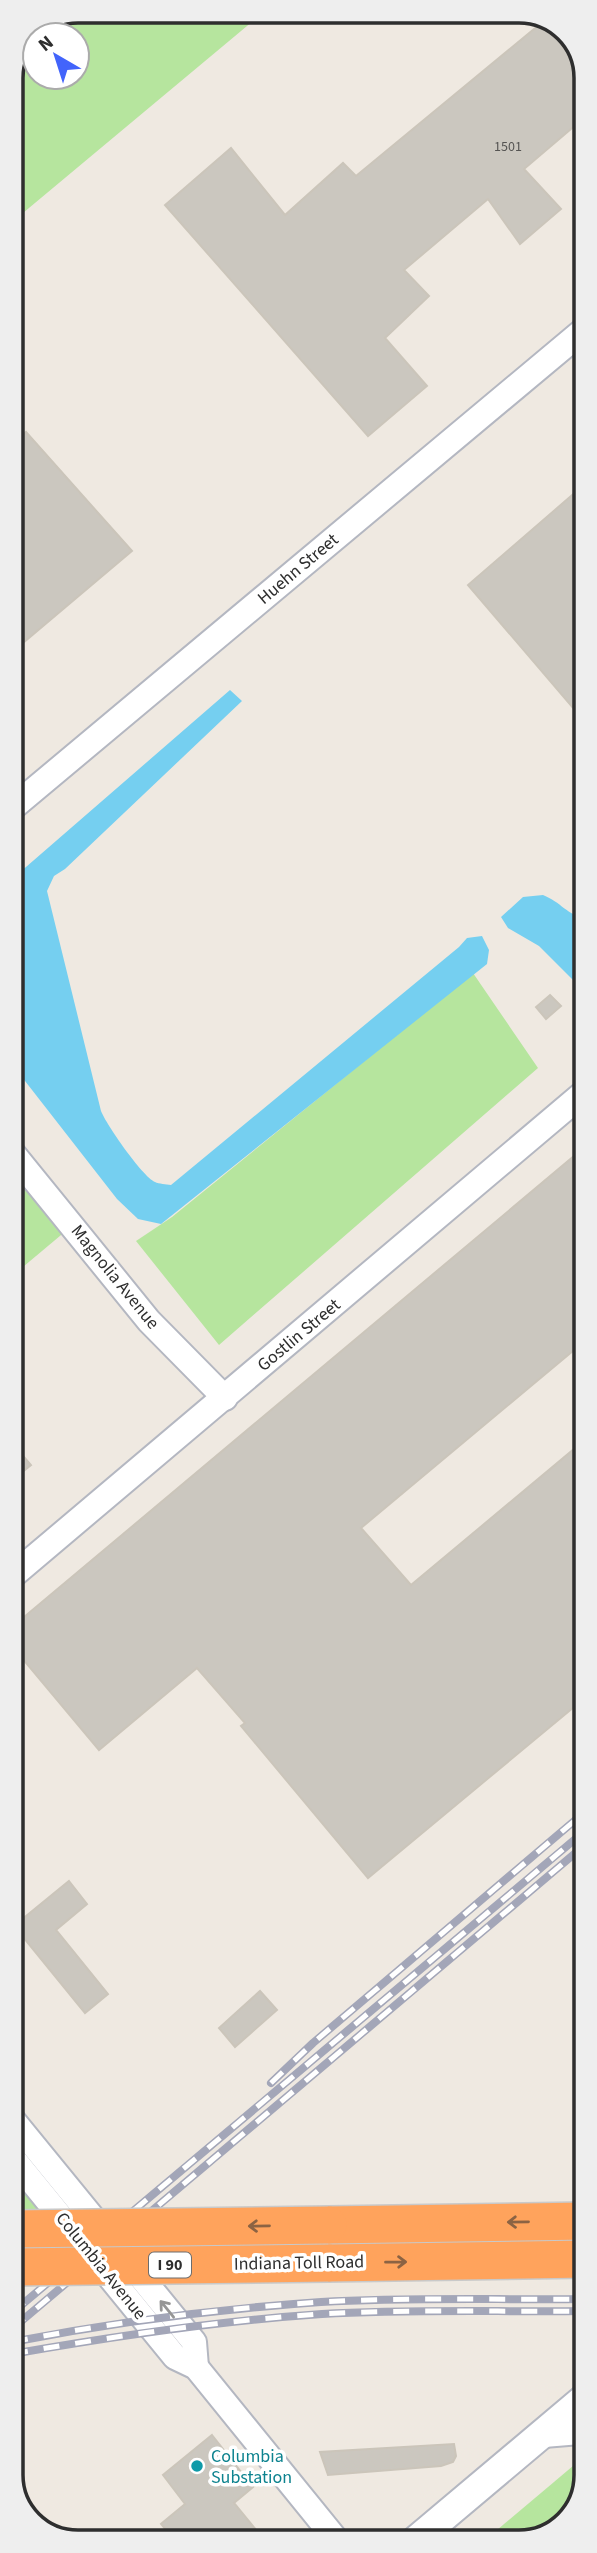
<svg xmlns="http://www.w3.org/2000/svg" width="597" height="2553" viewBox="0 0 597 2553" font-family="'Source Sans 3',sans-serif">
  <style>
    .green { fill: #b6e59e; fill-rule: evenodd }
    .water { fill: #75cff0 }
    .building { fill: #cbc7bf; stroke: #cbc5ba; stroke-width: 2 }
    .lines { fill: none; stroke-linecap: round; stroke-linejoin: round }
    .minor-casing { stroke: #b4b7c1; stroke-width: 23 }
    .tertiary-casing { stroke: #b4b7c1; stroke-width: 28 }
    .secondary-casing { stroke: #b4b7c1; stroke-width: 32 }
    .motorway-casing { stroke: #c9c9c9; stroke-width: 40 }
    .minor { stroke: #fff; stroke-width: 19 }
    .tertiary { stroke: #fff; stroke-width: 24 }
    .secondary { stroke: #fff; stroke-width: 28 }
    .motorway { stroke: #ffa35c; stroke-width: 37 }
    .rail-casing { stroke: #a3a6b8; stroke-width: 8 }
    .rail { stroke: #fff; stroke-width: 5; stroke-dasharray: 16; stroke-linecap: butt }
    .motorway-bridge-casing { stroke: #c9c9c9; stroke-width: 40; stroke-linecap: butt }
    .motorway-bridge { stroke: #ffa35c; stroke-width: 37 }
    .oneway { stroke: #8c6343 }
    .oneway2 { stroke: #969696 }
    .culture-dot { fill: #0f9aa8; stroke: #fff; stroke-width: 2.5 }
    .labels { text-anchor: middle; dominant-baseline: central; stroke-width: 7; stroke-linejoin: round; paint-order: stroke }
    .number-label { font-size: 14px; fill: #555452 }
    .shield { fill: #fff; stroke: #6d6d6d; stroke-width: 2 }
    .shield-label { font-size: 16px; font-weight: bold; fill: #2e2e2e }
    .street-label { font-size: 18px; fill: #2e2e2e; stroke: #fff }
    .culture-label { font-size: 18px; fill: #0d838f; stroke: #fff; text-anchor: start }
    .rim { fill: none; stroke: #2e2e2e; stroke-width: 3.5 }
  </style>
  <rect width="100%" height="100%" fill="#efe9e1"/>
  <g class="green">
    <path d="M78,11H265L11,223V77L31,30ZM35,35H77V77H35Z"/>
    <polygon points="473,973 538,1068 219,1345 136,1241 172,1217"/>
    <polygon points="11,1151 73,1225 11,1277"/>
    <polygon points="12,2183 22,2186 61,2240 12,2283"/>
    <polygon points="586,2455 586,2476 570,2519 532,2541 484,2541"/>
  </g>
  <g class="water">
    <path d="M230,690L242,701L65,869L54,876L47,891L101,1111C106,1124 142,1176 155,1182C159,1184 166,1184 171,1185L459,947L467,938L482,936L489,950L487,964L161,1224L138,1219L117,1199L11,1063V880Z"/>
    <path d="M543,895C561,902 567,915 586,919V993L539,946L508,928L501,917L523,897Z"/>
  </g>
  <g class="building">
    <polygon points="545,20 566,30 585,65 585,117 524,169 561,209 520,244 488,199 404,270 429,296 385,338 427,386 368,436 165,205 231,148 285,215 343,163 356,176"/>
    <polygon points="26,432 132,551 11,653 11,445"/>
    <polygon points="585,484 586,559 586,723 468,585"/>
    <polygon points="550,995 561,1006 546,1019 536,1007"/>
    <polygon points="586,1146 586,1340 361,1528 411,1585 586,1439 586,1697 368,1878 241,1726 245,1723 197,1668 99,1750 11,1645 11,1628"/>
    <polygon points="11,1442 31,1465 11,1481"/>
    <polygon points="69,1881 87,1904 56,1930 108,1994 85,2013 14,1926"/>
    <polygon points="260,1991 277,2010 235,2047 219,2028"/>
    <polygon points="212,2435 253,2487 234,2503 266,2542 176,2542 161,2524 185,2504 163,2475"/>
    <polygon points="454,2444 456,2456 453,2462 441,2466 328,2475 320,2452"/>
  </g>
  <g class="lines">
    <defs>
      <polyline id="minor" points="538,2438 586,2434"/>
      <g id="tertiary">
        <polyline points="11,809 585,329"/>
        <polyline points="11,1151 149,1321 225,1398"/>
        <polyline points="11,1577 586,1091"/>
        <polyline points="12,2119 194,2342 196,2367"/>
        <polyline points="12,2157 175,2357 196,2367 338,2542"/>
      </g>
      <polyline id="secondary" points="415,2541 586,2397"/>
      <g id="motorway">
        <polyline points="328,2225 586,2221"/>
        <polyline points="328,2263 586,2259"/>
      </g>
    </defs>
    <use href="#minor" class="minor-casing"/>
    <use href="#tertiary" class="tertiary-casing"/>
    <use href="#secondary" class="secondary-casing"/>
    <use href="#motorway" class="motorway-casing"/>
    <use href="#minor" class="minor"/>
    <use href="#tertiary" class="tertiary"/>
    <use href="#secondary" class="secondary"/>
    <use href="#motorway" class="motorway"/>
    <defs>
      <g id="rail">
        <polyline points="271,2083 313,2043 586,1811"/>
        <polyline points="12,2313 586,1830"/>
        <polyline points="12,2329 586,1844"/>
        <path d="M12,2342C114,2322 217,2309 321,2302C408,2297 499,2300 586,2299"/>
        <path d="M12,2354C115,2336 217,2321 322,2314C409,2309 498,2312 586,2311"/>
      </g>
    </defs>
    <use href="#rail" class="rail-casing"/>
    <use href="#rail" class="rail"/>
    <defs>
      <g id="motorway-bridge">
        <polyline points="12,2229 328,2225"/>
        <polyline points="12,2267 328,2263"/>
      </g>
    </defs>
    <use href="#motorway-bridge" class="motorway-bridge-casing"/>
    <use href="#motorway-bridge" class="motorway-bridge"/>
  </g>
  <defs><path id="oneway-shaft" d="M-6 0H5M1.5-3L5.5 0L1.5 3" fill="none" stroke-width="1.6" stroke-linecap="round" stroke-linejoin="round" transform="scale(1.75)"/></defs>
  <g class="oneway">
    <use href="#oneway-shaft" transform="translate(518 2222) rotate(179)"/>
    <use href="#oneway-shaft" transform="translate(259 2226) rotate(179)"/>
    <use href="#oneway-shaft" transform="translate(396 2262) rotate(-1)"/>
  </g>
  <use class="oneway2" href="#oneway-shaft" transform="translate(167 2309) rotate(-129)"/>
  <circle class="culture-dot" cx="197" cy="2466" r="7"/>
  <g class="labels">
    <g class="number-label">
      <text x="508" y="147">1501</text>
    </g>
    <rect class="shield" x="149" y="2252.5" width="42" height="25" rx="5"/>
    <g class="shield-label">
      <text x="170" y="2265">I 90</text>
    </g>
    <g class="street-label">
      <text transform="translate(298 569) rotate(-40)">Huehn Street</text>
      <text transform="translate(115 1277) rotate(51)">Magnolia Avenue</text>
      <text transform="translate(299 1335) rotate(-40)">Gostlin Street</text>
      <text transform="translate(299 2263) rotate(-1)">Indiana Toll Road</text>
      <text transform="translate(101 2266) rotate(51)">Columbia Avenue</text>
    </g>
    <g class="culture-label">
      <text x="211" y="2456">Columbia<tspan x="211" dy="21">Substation</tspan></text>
    </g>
  </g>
  <path d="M0 0H597V2553H0ZM78 23H519A55 55 0 0 1 574 78V2475A55 55 0 0 1 519 2530H78A55 55 0 0 1 23 2475V78A55 55 0 0 1 78 23Z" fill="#eee" fill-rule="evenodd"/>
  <path class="rim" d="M78 23H519A55 55 0 0 1 574 78V2475A55 55 0 0 1 519 2530H78A55 55 0 0 1 23 2475V78A55 55 0 0 1 78 23Z"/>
  <g transform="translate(56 56) rotate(321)"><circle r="33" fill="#ffffff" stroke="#ababab" stroke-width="2"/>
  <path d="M0-5L12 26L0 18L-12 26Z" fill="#4264fb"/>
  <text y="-10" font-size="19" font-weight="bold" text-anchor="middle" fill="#2e2e2e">N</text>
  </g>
</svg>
